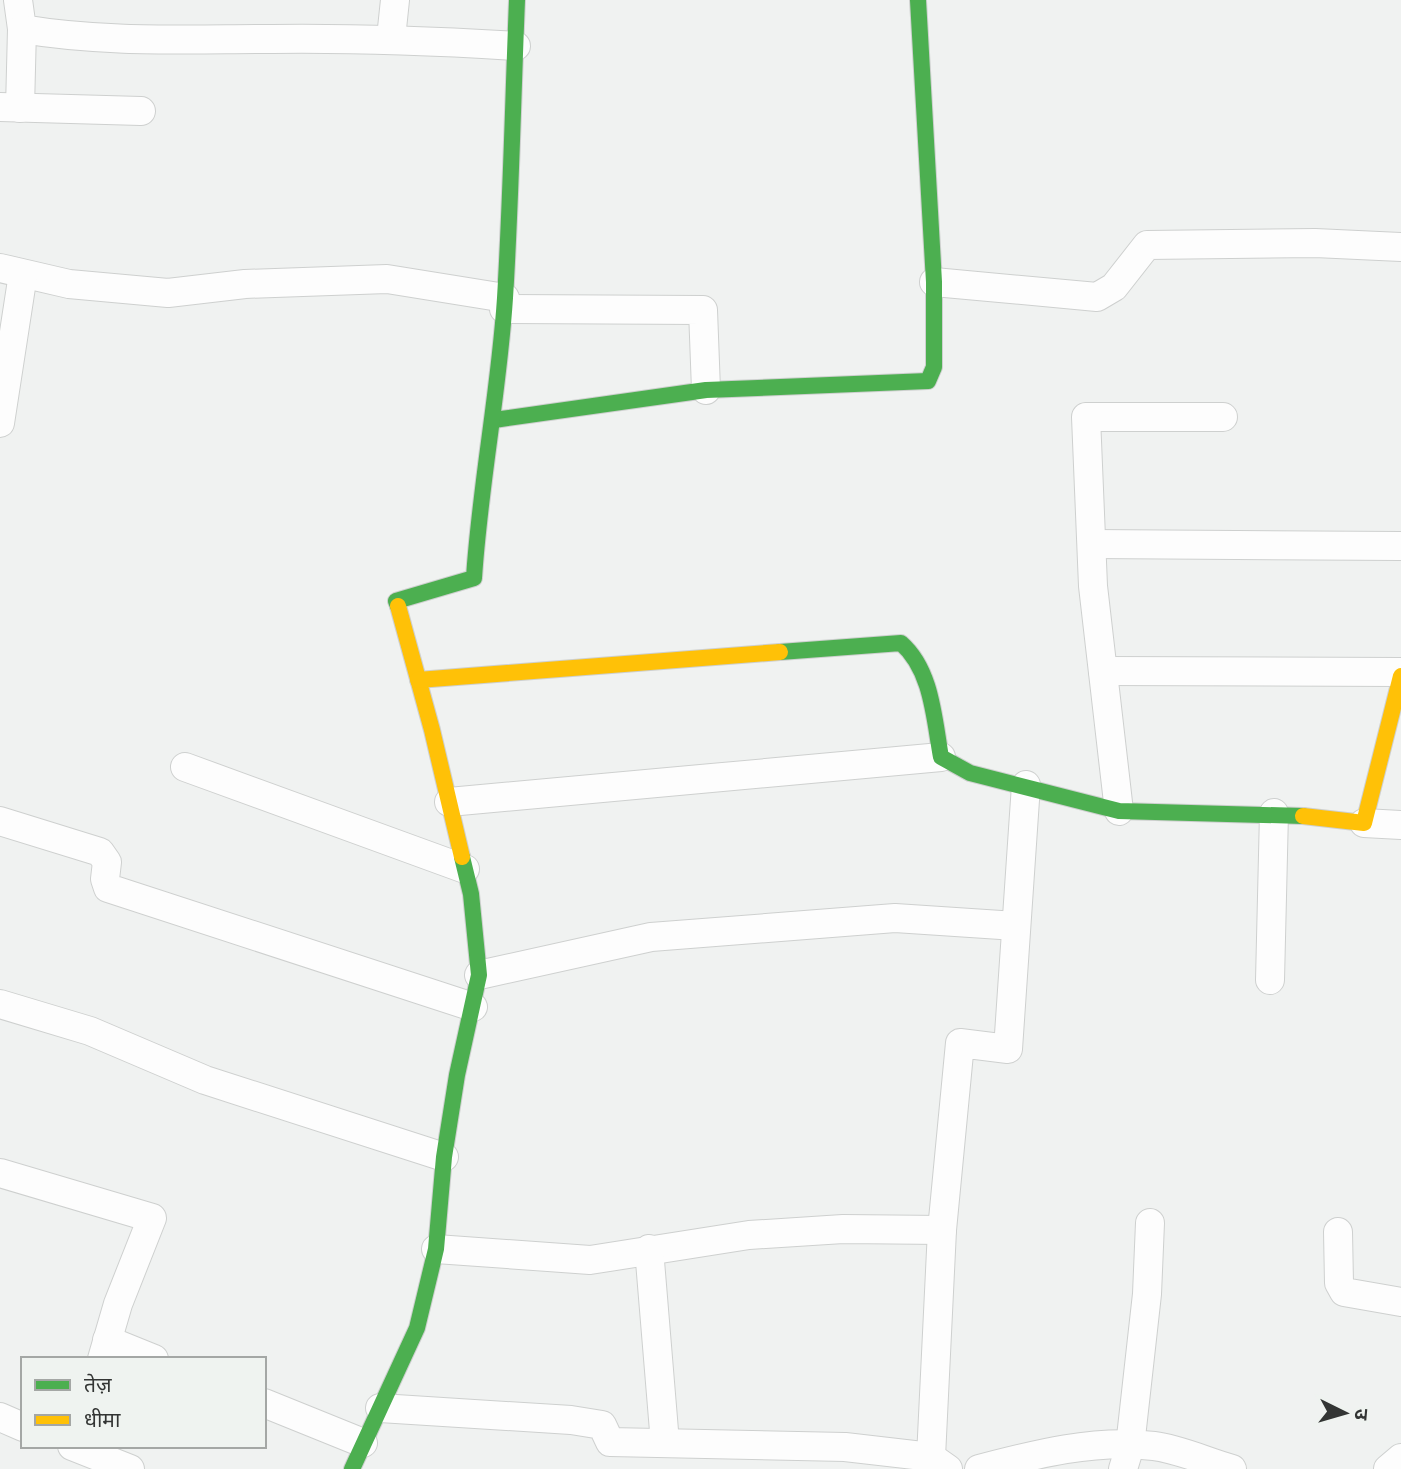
<svg xmlns="http://www.w3.org/2000/svg" width="1401" height="1469" viewBox="0 0 1401 1469" font-family="'DejaVu Sans','Noto Sans Devanagari',sans-serif">
  <style>
    .lines { fill: none; stroke-linecap: round; stroke-linejoin: round }
    .street-casing { stroke: #ced0cf; stroke-width: 30 }
    .fast-casing { stroke: #ced0cf; stroke-width: 18 }
    .slow-casing { stroke: #ced0cf; stroke-width: 18 }
    .street { stroke: #fdfdfd; stroke-width: 28 }
    .fast { stroke: #4caf50; stroke-width: 16 }
    .slow { stroke: #ffc107; stroke-width: 16 }
  </style>
  <rect width="100%" height="100%" fill="#f0f2f1"/>
  <g class="lines">
    <defs>
      <g id="street">
        <path d="M18,0L22,29C105,43 188,39 272,39C353,38 434,41 516,46"/>
        <polyline points="391,38 395,0"/>
        <polyline points="0,107 141,111"/>
        <polyline points="20,108 22,29"/>
        <polyline points="0,268 69,284 168,293 245,284 387,279 505,298"/>
        <polyline points="934,282 1097,297 1114,287 1147,245 1315,243 1401,247"/>
        <polyline points="504,309 703,310 706,390"/>
        <polyline points="0,423 23,274"/>
        <polyline points="1092,544 1401,546"/>
        <polyline points="1103,671 1401,672"/>
        <polyline points="185,767 465,869"/>
        <polyline points="449,802 941,757"/>
        <polyline points="1119,811 1093,586 1086,417 1223,417"/>
        <polyline points="0,821 100,852 107,862 105,879 108,888 473,1007"/>
        <polyline points="1364,823 1401,825"/>
        <polyline points="479,975 651,937 895,918 1016,926"/>
        <polyline points="1270,980 1274,813"/>
        <polyline points="0,1004 90,1031 205,1080 444,1157"/>
        <polyline points="0,1173 152,1218 118,1304 102,1359"/>
        <polyline points="1338,1232 1339,1283 1344,1292 1401,1302"/>
        <polyline points="436,1249 590,1260 749,1235 843,1229 942,1230"/>
        <polyline points="649,1249 665,1443"/>
        <polyline points="107,1340 154,1359"/>
        <polyline points="264,1403 363,1443"/>
        <polyline points="380,1408 571,1420 602,1425 610,1442 845,1447 931,1457"/>
        <polyline points="0,1417 23,1427"/>
        <polyline points="72,1446 130,1469"/>
        <polyline points="948,1469 931,1457 942,1230 960,1043 1008,1049 1026,785"/>
        <path d="M979,1469C1036,1454 1094,1439 1154,1446C1179,1449 1207,1462 1232,1469"/>
        <polyline points="1123,1469 1130,1446 1147,1294 1150,1223"/>
        <polyline points="1388,1469 1401,1458"/>
      </g>
      <g id="fast">
        <polyline points="494,420 706,390 928,381 934,367 934,282 918,0"/>
        <path d="M398,606L396,601L474,578C480,484 499,392 505,298C511,199 513,99 517,0"/>
        <path d="M780,652L901,643C932,670 934,719 941,757L970,773L1119,811L1303,816"/>
        <polyline points="352,1469 417,1328 436,1249 444,1157 457,1075 479,975 471,894 462,857"/>
      </g>
      <g id="slow">
        <polyline points="398,606 432,730 462,857"/>
        <polyline points="418,680 780,652"/>
        <polyline points="1303,816 1364,823 1401,676"/>
      </g>
    </defs>
    <use href="#street" class="street-casing"/>
    <use href="#fast" class="fast-casing"/>
    <use href="#slow" class="slow-casing"/>
    <use href="#street" class="street"/>
    <use href="#fast" class="fast"/>
    <use href="#slow" class="slow"/>
  </g>
  <rect x="21" y="1357" width="245" height="91" fill="#eff3f0" stroke="#a4a7a5" stroke-width="2"/>
  <rect x="35" y="1380" width="35" height="10" fill="#4caf50" stroke="#a4a7a5" stroke-width="2"/>
  <text x="84" y="1392" font-size="21" fill="#333534">तेज़</text>
  <rect x="35" y="1415" width="35" height="10" fill="#ffc107" stroke="#a4a7a5" stroke-width="2"/>
  <text x="84" y="1427" font-size="21" fill="#333534">धीमा</text>
  <g transform="translate(1345 1413) rotate(95)" stroke="#eff3f0" stroke-width="5" paint-order="stroke">
  <path d="M0-5L12 26L0 18L-12 26Z" fill="#333534"/>
  <text y="-10" font-size="19" font-weight="bold" text-anchor="middle" fill="#333534">उ</text>
  </g>
</svg>
